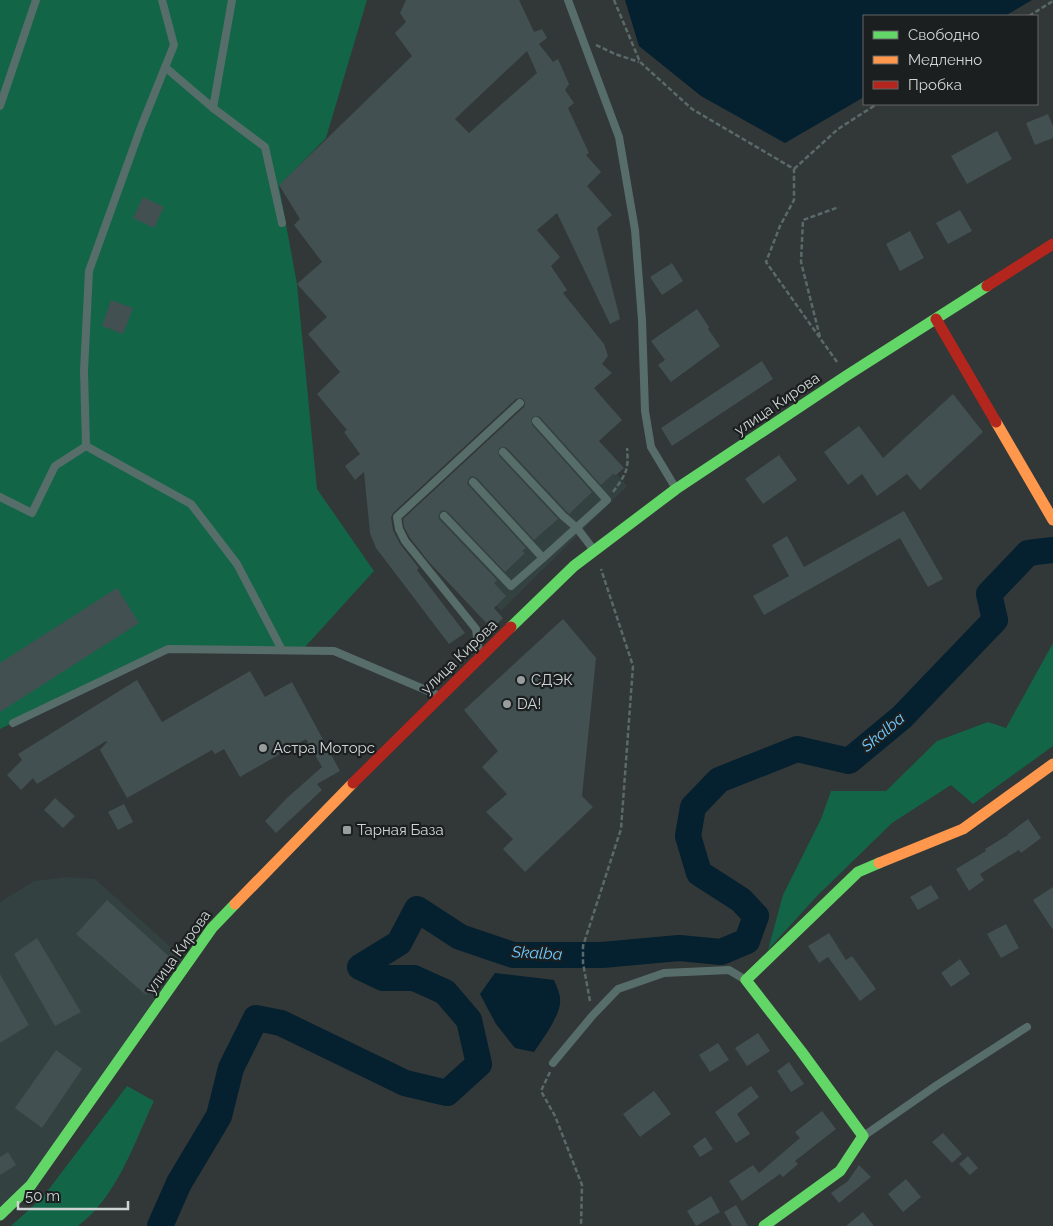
<svg xmlns="http://www.w3.org/2000/svg" width="1053" height="1226" viewBox="0 0 1053 1226" font-family="Raleway,sans-serif">
  <style>
    .built { fill: #344141 }
    .green { fill: #126547 }
    .water { fill: #05202f }
    .lines { fill: none; stroke-linecap: round; stroke-linejoin: round }
    .river { stroke: #05202f; stroke-width: 26 }
    .building { fill: #425052; fill-rule: evenodd }
    .path { stroke: #5a6a68; stroke-width: 2.5; stroke-dasharray: 5 2.5; stroke-linecap: butt }
    .lane { stroke: #576d69; stroke-width: 8 }
    .fast { stroke: #63d668; stroke-width: 11 }
    .slow { stroke: #ff974d; stroke-width: 11 }
    .jam { stroke: #b3261e; stroke-width: 11 }
    .poi-dot { fill: #989d9d; stroke: #1c1f1f; stroke-width: 2 }
    .labels { text-anchor: middle; dominant-baseline: central; stroke-width: 4.5; stroke-linejoin: round; paint-order: stroke }
    .street-label { font-size: 15px; fill: #cfd4d4; stroke: #1c1f1f }
    .poi-label { font-size: 15px; fill: #cfd4d4; stroke: #1c1f1f; text-anchor: start }
    .water-label { font-size: 16px; font-style: italic; fill: #6ecaff; stroke: #1c1f1f }
  </style>
  <rect width="100%" height="100%" fill="#323737"/>
  <g class="built">
    <polygon points="543,392 566,415 627,486 501,611 411,515"/>
    <polygon points="68,877 95,879 183,958 30,1179 0,1208 0,902 34,881"/>
  </g>
  <g class="green">
    <polygon points="0,0 367,0 326,138 279,186 297,284 317,489 374,571 305,647 168,649 0,729"/>
    <polygon points="1053,643 1053,746 973,804 951,785 892,823 816,897 768,950 783,895 821,819 831,791 886,791 937,741 988,722 1006,728"/>
    <path d="M127,1086L154,1101C134,1143 117,1197 78,1226H11L43,1197Z"/>
  </g>
  <g class="water">
    <polygon points="625,0 1032,0 1005,16 864,16 864,97 785,143 701,96 639,46"/>
    <path d="M495,973L554,980C557,988 561,994 560,1003C559,1017 542,1040 534,1052L515,1048L496,1024L480,994Z"/>
  </g>
  <g class="lines">
    <polyline class="river" points="160,1226 179,1183 219,1116 231,1068 256,1018 281,1023 405,1083 447,1093 479,1064 469,1020 445,992 414,978 383,978 360,967 399,943 417,909 460,937 513,955 602,955 679,948 721,952 747,941 756,916 741,900 699,873 688,836 693,807 719,780 797,749 849,761 902,717 995,620 989,594 1028,553 1053,550"/>
  </g>
  <g class="building">
    <path d="M406,0H519L534,32L542,29L547,38L539,44L553,62L558,59L569,84L565,90L574,103L568,108L589,153L586,155L601,172L587,186L612,215L597,228L620,319L610,324L557,213L537,230L560,257L551,266L567,290L563,293L604,344L608,356L602,364L612,373L594,388L622,420L599,441L624,468L616,475L613,474L601,485L540,417L537,416L533,417L531,420L532,425L592,492L569,514L507,448L504,447L500,448L498,451L499,456L558,519L534,540L477,478L472,476L469,478L467,483L469,486L526,548L522,551L525,553L505,572L448,512L443,510L440,512L438,517L440,520L497,580L494,583L506,596L494,608L503,618L492,629L428,561L410,538L404,527L403,519L524,407L525,404L524,400L521,398L516,399L393,513L391,517L393,530L400,544L419,568L417,570L465,633L449,644L376,548L370,533L364,472L355,480L345,466L360,454L344,432L347,430L317,394L340,372L308,334L327,317L297,284L322,262L294,225L300,219L279,185L412,56L395,33L406,22L400,13ZM527,51L537,73L469,133L455,119Z"/>
    <polygon points="1048,114 1053,126 1053,138 1035,145 1026,123"/>
    <polygon points="997,131 1012,159 967,184 951,156"/>
    <polygon points="143,197 164,207 154,228 133,218"/>
    <polygon points="960,210 972,231 948,244 936,223"/>
    <polygon points="910,231 924,258 900,271 886,244"/>
    <polygon points="672,263 683,281 662,295 650,277"/>
    <polygon points="111,300 133,308 123,334 102,326"/>
    <polygon points="697,309 709,327 708,329 720,346 671,382 658,365 665,360 651,341"/>
    <polygon points="762,361 773,379 672,446 661,428"/>
    <polygon points="953,394 983,432 920,490 907,474 877,496 862,474 848,485 824,452 859,426 883,458"/>
    <polygon points="779,455 797,480 763,504 745,479"/>
    <polygon points="904,511 943,579 928,587 900,538 764,615 753,596 789,576 772,545 787,536 804,567"/>
    <polygon points="117,588 139,623 0,712 0,663"/>
    <polygon points="563,619 596,658 582,796 593,807 525,872 503,849 513,839 486,812 507,794 482,767 498,751 464,710"/>
    <polygon points="250,671 265,697 292,682 340,771 317,784 322,790 276,833 265,821 287,798 322,767 306,739 240,777 224,749 215,754 212,750 127,798 100,750 107,742 106,741 37,784 33,778 21,790 7,775 22,760 18,754 137,680 162,722"/>
    <polygon points="55,798 75,816 63,828 44,810"/>
    <polygon points="124,804 133,822 118,830 108,812"/>
    <polygon points="1028,819 1041,838 1021,853 1019,850 980,874 984,880 969,891 956,869 986,851 985,849 1008,835 1008,834"/>
    <polygon points="931,885 939,898 918,910 910,897"/>
    <polygon points="1053,887 1053,930 1033,900"/>
    <polygon points="107,900 173,960 146,995 76,934"/>
    <polygon points="1006,924 1019,948 1001,958 987,934"/>
    <polygon points="829,933 846,960 852,956 876,989 860,1001 828,957 819,963 808,946"/>
    <polygon points="37,938 81,1012 55,1026 14,954"/>
    <polygon points="960,959 970,974 951,987 941,973"/>
    <polygon points="0,974 29,1025 0,1043"/>
    <polygon points="758,1033 770,1051 747,1066 735,1048"/>
    <polygon points="718,1043 729,1060 710,1072 699,1055"/>
    <polygon points="56,1050 82,1069 42,1128 15,1108"/>
    <polygon points="789,1062 804,1084 791,1092 777,1071"/>
    <polygon points="751,1086 759,1097 737,1114 750,1134 736,1143 715,1112"/>
    <polygon points="654,1091 671,1114 640,1137 623,1114"/>
    <polygon points="822,1111 836,1129 795,1161 798,1164 783,1177 780,1174 742,1201 729,1181 753,1165 759,1173 800,1138 795,1132"/>
    <polygon points="943,1133 962,1154 952,1163 932,1142"/>
    <polygon points="705,1137 713,1149 700,1157 693,1146"/>
    <polygon points="8,1152 16,1165 0,1175 0,1157"/>
    <polygon points="968,1156 978,1168 970,1175 959,1164"/>
    <polygon points="859,1165 871,1177 839,1203 831,1193 848,1181"/>
    <polygon points="906,1179 921,1197 903,1212 888,1194"/>
    <polygon points="711,1196 720,1212 696,1226 687,1211"/>
    <polygon points="736,1205 748,1226 732,1226 724,1212"/>
    <polygon points="863,1212 874,1226 846,1226"/>
  </g>
  <g class="lines">
    <g class="path">
      <polyline points="614,0 640,62 692,109 794,169 794,200 780,226 766,262 837,362"/>
      <polyline points="1029,16 1053,1"/>
      <polyline points="596,45 615,54 639,62"/>
      <polyline points="794,169 838,129 877,104"/>
      <polyline points="820,337 801,262 803,220 839,207"/>
      <path d="M613,492C626,474 629,470 627,448"/>
      <polyline points="590,1001 583,963 583,946 621,829 633,666 601,569"/>
      <polyline points="550,1072 541,1091 555,1116 582,1185 581,1226"/>
    </g>
    <g class="lane">
      <polyline points="568,0 619,137 635,230 642,320 645,411 651,447 675,487"/>
      <polyline points="165,67 213,108 265,147 282,223"/>
      <polyline points="0,106 36,0"/>
      <polyline points="213,108 232,0"/>
      <polyline points="86,446 84,371 89,271 141,127 174,45 162,0"/>
      <polyline points="503,452 563,516 577,528 593,549"/>
      <polyline points="473,482 543,558 607,500 536,421"/>
      <polyline points="0,497 32,513 55,466 86,446 191,504 237,564 282,650"/>
      <polyline points="444,516 511,586 543,558"/>
      <polyline points="479,653 476,629 405,541 399,529 397,517 520,403"/>
      <polyline points="13,723 168,649 334,651 440,696"/>
      <polyline points="553,1063 593,1015 618,989 664,973 729,970 744,979"/>
      <polyline points="865,1135 937,1085 1027,1027"/>
    </g>
    <g class="fast">
      <polyline points="511,627 574,566 676,489 846,376 987,286"/>
      <polyline points="0,1215 31,1185 212,928 235,904"/>
      <polyline points="764,1226 840,1171 863,1136 801,1051 746,980 858,872 879,863"/>
    </g>
    <g class="slow">
      <polyline points="996,422 1053,520"/>
      <polyline points="879,863 963,829 1053,764"/>
      <polyline points="235,904 353,783"/>
    </g>
    <g class="jam">
      <polyline points="987,286 1053,244"/>
      <polyline points="936,319 996,422"/>
      <polyline points="353,783 511,627"/>
    </g>
  </g>
  <g class="poi-dot">
    <circle cx="521" cy="680" r="5"/>
    <circle cx="507" cy="704" r="5"/>
    <circle cx="263" cy="748" r="5"/>
    <rect x="342" y="825" width="10" height="10" rx="2.5"/>
  </g>
  <g class="labels">
    <g class="street-label">
      <text transform="translate(777 404) rotate(-34)">улица Кирова</text>
      <text transform="translate(459 657) rotate(-44)">улица Кирова</text>
      <text transform="translate(178 952) rotate(-54)">улица Кирова</text>
    </g>
    <g class="poi-label">
      <text x="531" y="680">СДЭК</text>
      <text x="517" y="704">DA!</text>
      <text x="273" y="748">Астра Моторс</text>
      <text x="357" y="830">Тарная База</text>
    </g>
    <g class="water-label">
      <text transform="translate(883 732) rotate(-40)">Skalba</text>
      <text transform="translate(537 953) rotate(3)">Skalba</text>
    </g>
  </g>
  <rect x="863" y="15" width="175" height="90" fill="#1c1f1f" stroke="#646767"/>
  <rect x="873" y="31" width="25" height="8" fill="#63d668" stroke="#646767"/>
  <text x="908" y="40" font-size="15" fill="#cfd4d4">Свободно</text>
  <rect x="873" y="56" width="25" height="8" fill="#ff974d" stroke="#646767"/>
  <text x="908" y="65" font-size="15" fill="#cfd4d4">Медленно</text>
  <rect x="873" y="81" width="25" height="8" fill="#b3261e" stroke="#646767"/>
  <text x="908" y="90" font-size="15" fill="#cfd4d4">Пробка</text>
  <path d="M18 1201v8h110v-8" fill="none" stroke="#cfd4d4" stroke-width="2.5"/>
  <text x="25" y="1201" font-size="15" fill="#cfd4d4" stroke="#1c1f1f" stroke-width="4" paint-order="stroke">50 m</text>
</svg>
